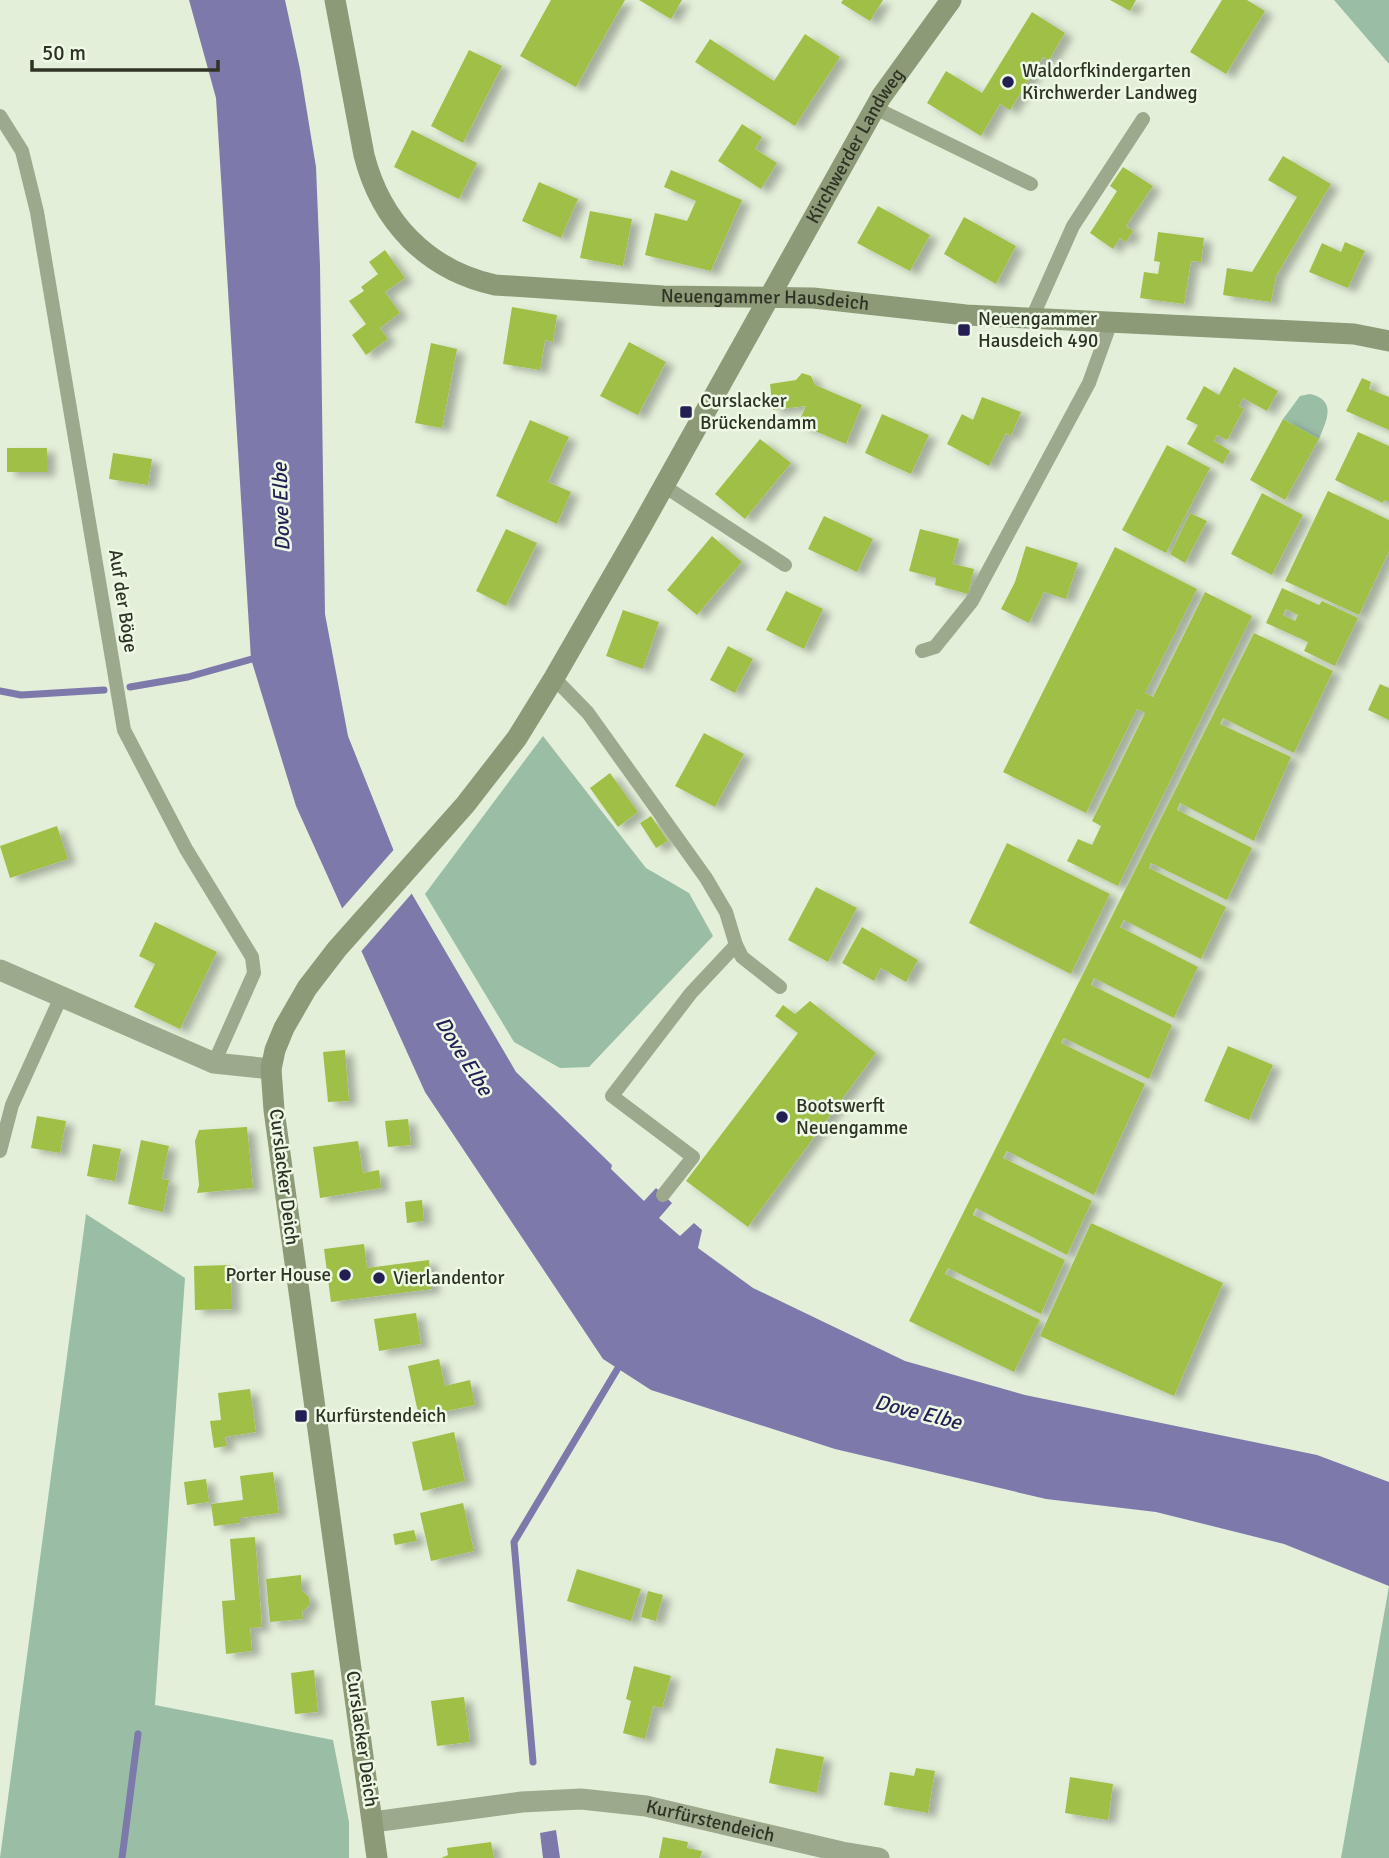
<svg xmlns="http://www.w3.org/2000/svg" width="1389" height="1858" viewBox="0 0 1389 1858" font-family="Signika,sans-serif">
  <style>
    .green { fill: #9abda6 }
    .water { fill: #7d7aab }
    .pier { fill: #e3efd9 }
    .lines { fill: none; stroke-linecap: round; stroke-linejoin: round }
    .stream { stroke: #7d7aab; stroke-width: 7 }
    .building { fill: #a0bf47; fill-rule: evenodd; filter: url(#shadow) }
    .lane { stroke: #9ca98c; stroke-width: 14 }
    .street { stroke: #9ca98c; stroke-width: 21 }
    .secondary { stroke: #8d9a77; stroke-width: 21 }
    .poi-dot { fill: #231f52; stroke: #edf8e5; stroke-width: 2.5 }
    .labels { text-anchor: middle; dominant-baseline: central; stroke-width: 5; stroke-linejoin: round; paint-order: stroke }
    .poi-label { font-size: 19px; fill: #2f3326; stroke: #edf8e5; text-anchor: start }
    .street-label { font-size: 19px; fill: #2f3326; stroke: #edf8e5 }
    .water-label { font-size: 21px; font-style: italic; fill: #231f52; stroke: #edf8e5 }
  </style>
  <defs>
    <filter id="shadow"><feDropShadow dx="8" dy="4.5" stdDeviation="3.5" flood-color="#0004"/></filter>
  </defs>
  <rect width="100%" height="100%" fill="#e3efd9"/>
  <g class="green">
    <polygon points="1334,0 1389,0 1389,64"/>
    <path d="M1310,394C1337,400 1327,420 1319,439L1283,419L1300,396Z"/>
    <polygon points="543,736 646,868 689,893 713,936 589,1067 560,1068 514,1042 425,894"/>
    <polygon points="86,1214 185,1278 155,1705 333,1740 349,1822 349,1858 0,1858"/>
    <polygon points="1389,1586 1389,1858 1341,1858"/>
  </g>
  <g class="water">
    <polygon points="189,0 285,0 300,69 316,167 320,265 325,614 348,736 409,889 516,1072 612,1165 611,1169 644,1201 656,1188 672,1203 659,1218 680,1236 694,1223 702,1230 698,1248 753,1288 905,1361 1025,1395 1317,1455 1389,1482 1389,1586 1284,1544 1156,1512 1046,1499 835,1449 651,1390 603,1359 425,1092 296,806 251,659 216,98"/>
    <polygon points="556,1830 560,1858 543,1858 540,1833"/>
  </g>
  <polygon class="pier" points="397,846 414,891 358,955 339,912"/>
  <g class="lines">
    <g class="stream">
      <polyline points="130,687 188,677 259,657"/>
      <polyline points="0,691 21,695 104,690"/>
      <polyline points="533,1762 514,1542 621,1363"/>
      <polyline points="122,1858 138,1734"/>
    </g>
  </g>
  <g class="building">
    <polygon points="551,0 625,0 576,87 520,56"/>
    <polygon points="639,0 682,0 671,19"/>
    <polygon points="843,0 883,0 870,21 841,3"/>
    <polygon points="1110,0 1136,0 1130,11"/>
    <polygon points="1222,0 1247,0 1265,11 1226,74 1190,52"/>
    <polygon points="1032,12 1065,33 1049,60 1043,57 1010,110 1000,104 981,136 927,103 946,71 982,93"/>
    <polygon points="805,34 840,57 795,126 695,62 710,39 774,81"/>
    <polygon points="469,50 502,66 463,143 431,126"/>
    <polygon points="742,124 762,137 755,149 777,163 761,189 718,161"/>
    <polygon points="412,130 477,163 459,199 394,167"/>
    <polygon points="1283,156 1331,184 1276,276 1271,302 1223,295 1227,268 1252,272 1297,197 1268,180"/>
    <polygon points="1123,167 1153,186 1126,226 1133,231 1126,242 1120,238 1113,249 1090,233 1117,191 1110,186"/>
    <polygon points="671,170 742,200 711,271 645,255 655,213 687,221 696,201 664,187"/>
    <polygon points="539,182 578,199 561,238 522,221"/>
    <polygon points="878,206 930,235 910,271 857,243"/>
    <polygon points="590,211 632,219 623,266 580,258"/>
    <polygon points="964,217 1016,246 996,284 944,254"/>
    <polygon points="1158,232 1204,238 1201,262 1191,261 1184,304 1140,298 1144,272 1158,274 1160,262 1154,261"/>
    <polygon points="1345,242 1365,251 1348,288 1309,272 1322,243 1341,252"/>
    <polygon points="385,250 405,278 385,292 400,313 380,328 388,339 366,355 352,335 366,324 349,301 364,291 361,287 378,274 369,262"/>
    <polygon points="512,307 557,315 553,342 545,340 540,370 503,364"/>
    <polygon points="629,342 666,362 638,415 600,396"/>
    <polygon points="431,343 457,349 442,428 415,423"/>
    <polygon points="1234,367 1278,391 1267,411 1243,398 1239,406 1244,409 1227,440 1217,435 1214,441 1230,451 1223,464 1187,444 1198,425 1186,419 1204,386 1219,395"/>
    <polygon points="802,373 811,376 815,385 862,405 846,444 798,424 806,406 773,410 770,384 796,380"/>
    <polygon points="1362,378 1371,382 1369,389 1389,397 1389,430 1346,411"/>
    <polygon points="982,397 1021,412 1011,436 1006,433 989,466 947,444 962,414 973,420"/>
    <polygon points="882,414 929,435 911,474 865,453"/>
    <polygon points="1283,419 1319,439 1285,500 1250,480"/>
    <polygon points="530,420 569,437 548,482 571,492 557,524 496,496"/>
    <polygon points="1358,432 1389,446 1389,502 1384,500 1383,503 1335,480"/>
    <polygon points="760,439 791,463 745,519 715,494"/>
    <polygon points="1167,445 1210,468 1166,553 1122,530"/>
    <rect x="7" y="448" width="40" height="24"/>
    <polygon points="113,453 152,459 148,485 109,479"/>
    <polygon points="1328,491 1389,520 1389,551 1359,615 1285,581"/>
    <polygon points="1262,493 1303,515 1272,575 1231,554"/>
    <polygon points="1190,513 1207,521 1185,563 1170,554"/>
    <polygon points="824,516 873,539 857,572 808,549"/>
    <polygon points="506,529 537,543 506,606 476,591"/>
    <polygon points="920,529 959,539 953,564 974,569 968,594 935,585 936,578 909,571"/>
    <polygon points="712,536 742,562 697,615 667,590"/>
    <polygon points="1026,546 1078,563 1066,599 1044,592 1029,623 1001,609 1015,582"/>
    <polygon points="1115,547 1197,589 1145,693 1153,697 1205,592 1252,616 1118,886 1067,861 1078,839 1092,845 1101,826 1092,821 1145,713 1137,709 1086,813 1003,772"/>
    <path d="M1282,588L1319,605L1322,601L1358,618L1335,666L1304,651L1308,642L1266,623ZM1286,609L1298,615L1295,621L1283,615Z"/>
    <polygon points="786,591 823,609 804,649 766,630"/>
    <polygon points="623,610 659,622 643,669 606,656"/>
    <polygon points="1254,633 1333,671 1294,753 1223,718 1220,724 1291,757 1254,841 1180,803 1177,810 1252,848 1227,900 1151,863 1149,868 1226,907 1201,959 1124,920 1120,927 1198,967 1174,1018 1094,978 1091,985 1172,1025 1149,1079 1064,1038 1061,1043 1145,1084 1094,1195 1007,1151 1003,1158 1092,1201 1067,1255 976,1208 973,1215 1065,1260 1041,1314 948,1268 945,1274 1040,1320 1014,1372 909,1321"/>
    <polygon points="728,646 753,659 735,693 710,680"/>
    <polygon points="1380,684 1389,688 1389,720 1368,710"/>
    <polygon points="704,733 744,754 715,807 675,786"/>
    <polygon points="610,773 638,812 618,827 590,788"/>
    <polygon points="651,816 668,841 656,848 640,823"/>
    <polygon points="57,826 68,859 10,878 0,846"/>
    <polygon points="1007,843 1110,894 1071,974 969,923"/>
    <polygon points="816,887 857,908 828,962 788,940"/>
    <polygon points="155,922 217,952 180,1029 134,1007 155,964 139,956"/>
    <polygon points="862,927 918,960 906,982 881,968 874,981 842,963"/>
    <polygon points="810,1001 876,1053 748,1227 686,1181 798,1033 775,1016 783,1005 795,1014"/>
    <polygon points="1228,1046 1273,1065 1249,1120 1204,1101"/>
    <polygon points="345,1050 349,1101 328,1102 323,1052"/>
    <polygon points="37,1116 66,1121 60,1153 31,1148"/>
    <polygon points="408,1119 411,1145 388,1147 385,1121"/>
    <polygon points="247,1127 253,1188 197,1193 199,1185 195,1141 199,1130"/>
    <polygon points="141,1140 169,1146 162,1179 169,1180 163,1212 128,1204"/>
    <polygon points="358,1141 363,1173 379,1170 381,1188 320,1198 313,1147"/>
    <polygon points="93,1144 121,1149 115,1181 87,1176"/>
    <polygon points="422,1200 424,1221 407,1223 405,1202"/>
    <polygon points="1091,1223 1223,1283 1174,1396 1040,1336"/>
    <polygon points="364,1244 367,1268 429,1260 432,1289 331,1302 324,1249"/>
    <polygon points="231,1265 232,1309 195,1310 194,1266"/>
    <polygon points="416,1313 421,1344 379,1351 374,1319"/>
    <polygon points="439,1359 445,1386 470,1380 475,1405 419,1417 408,1366"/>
    <polygon points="250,1389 256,1432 225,1437 227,1446 214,1448 210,1421 221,1420 218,1393"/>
    <polygon points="454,1432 465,1481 423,1491 412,1442"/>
    <polygon points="273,1472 279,1513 240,1518 240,1523 214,1526 211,1504 243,1500 240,1476"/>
    <polygon points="206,1479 209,1502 187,1505 184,1482"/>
    <polygon points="463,1503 474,1551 431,1561 420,1513"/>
    <polygon points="414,1530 417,1541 395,1545 393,1534"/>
    <polygon points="255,1537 262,1627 250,1628 252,1651 226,1654 222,1601 235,1600 230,1539"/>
    <polygon points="577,1569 641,1589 631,1621 567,1601"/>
    <polygon points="301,1575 302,1591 309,1597 310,1605 302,1612 303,1619 270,1622 266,1579"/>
    <polygon points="648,1591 663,1595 656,1621 641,1617"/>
    <polygon points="634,1666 671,1676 662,1708 653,1706 645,1739 623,1733 631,1701 626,1699"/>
    <polygon points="314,1670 318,1712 295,1714 291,1673"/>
    <polygon points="464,1697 470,1742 437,1746 431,1701"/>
    <polygon points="776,1748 824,1757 817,1793 769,1783"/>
    <polygon points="916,1768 935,1771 928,1813 884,1805 890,1772 914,1776"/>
    <polygon points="1070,1777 1113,1784 1108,1820 1065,1813"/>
    <polygon points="663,1837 688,1842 687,1848 702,1851 700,1858 659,1858"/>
    <polygon points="491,1842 494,1858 441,1858 448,1855 447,1848"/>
  </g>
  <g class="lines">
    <g class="lane">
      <polyline points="875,108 1031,184"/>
      <polyline points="0,116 22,151 37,212 124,730 186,849 252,957 254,973 214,1063"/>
      <polyline points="1032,318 1073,226 1143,119"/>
      <polyline points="664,486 785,565"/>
      <polyline points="922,651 935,647 972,601 1089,383 1111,322"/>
      <polyline points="554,678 588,713 706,878 726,912 736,945 742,957 780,987"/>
      <polyline points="0,1151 12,1105 61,997"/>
      <polyline points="663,1195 693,1157 612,1096 691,993 736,945"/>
    </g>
    <g class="street">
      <polyline points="0,970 214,1063 271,1069"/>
      <path id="s1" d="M373,1822L522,1802L581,1799L646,1806L842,1852L879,1858"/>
    </g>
    <g class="secondary">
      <path id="s2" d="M335,0L364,155C381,222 427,270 495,285L663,296L813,298L966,315L1354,334L1389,341"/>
      <path id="s3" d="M377,1858L274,1110L271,1069L275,1050L284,1028L307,988L337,949L465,805L517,738L554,678L641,527L881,97L951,0"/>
    </g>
  </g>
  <g class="poi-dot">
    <circle cx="1008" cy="82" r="7"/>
    <rect x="957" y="323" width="14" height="14" rx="3.5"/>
    <rect x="679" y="405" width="14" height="14" rx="3.5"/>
    <circle cx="782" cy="1117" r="7"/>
    <circle cx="345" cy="1275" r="7"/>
    <circle cx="379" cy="1278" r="7"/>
    <rect x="294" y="1409" width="14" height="14" rx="3.5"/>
  </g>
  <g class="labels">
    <g class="poi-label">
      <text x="1022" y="71">Waldorfkindergarten<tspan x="1022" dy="22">Kirchwerder Landweg</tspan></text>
      <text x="978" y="319">Neuengammer<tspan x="978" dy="22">Hausdeich 490</tspan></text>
      <text x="700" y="401">Curslacker<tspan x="700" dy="22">Brückendamm</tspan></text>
      <text x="796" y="1106">Bootswerft<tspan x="796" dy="22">Neuengamme</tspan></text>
      <text x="331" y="1275" text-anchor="end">Porter House</text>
      <text x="393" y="1278">Vierlandentor</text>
      <text x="315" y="1416">Kurfürstendeich</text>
    </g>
    <g class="street-label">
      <text stroke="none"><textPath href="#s3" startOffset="1894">Kirchwerder Landweg</textPath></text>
      <text stroke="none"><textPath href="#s2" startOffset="623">Neuengammer Hausdeich</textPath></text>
      <text transform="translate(123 601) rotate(81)">Auf der Böge</text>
      <text transform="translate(284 1177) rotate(83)">Curslacker Deich</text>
      <text transform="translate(362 1739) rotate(82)">Curslacker Deich</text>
      <text stroke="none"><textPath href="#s1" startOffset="341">Kurfürstendeich</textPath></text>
    </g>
    <g class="water-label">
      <text transform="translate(281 507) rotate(-92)">Dove Elbe</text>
      <text transform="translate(464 1056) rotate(58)">Dove Elbe</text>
      <text transform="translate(918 1412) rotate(14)">Dove Elbe</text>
    </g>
  </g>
  <path d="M32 60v10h186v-10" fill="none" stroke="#2f3326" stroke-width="3.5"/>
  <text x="42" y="60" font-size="21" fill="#2f3326" stroke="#edf8e5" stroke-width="5" paint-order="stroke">50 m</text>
</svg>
